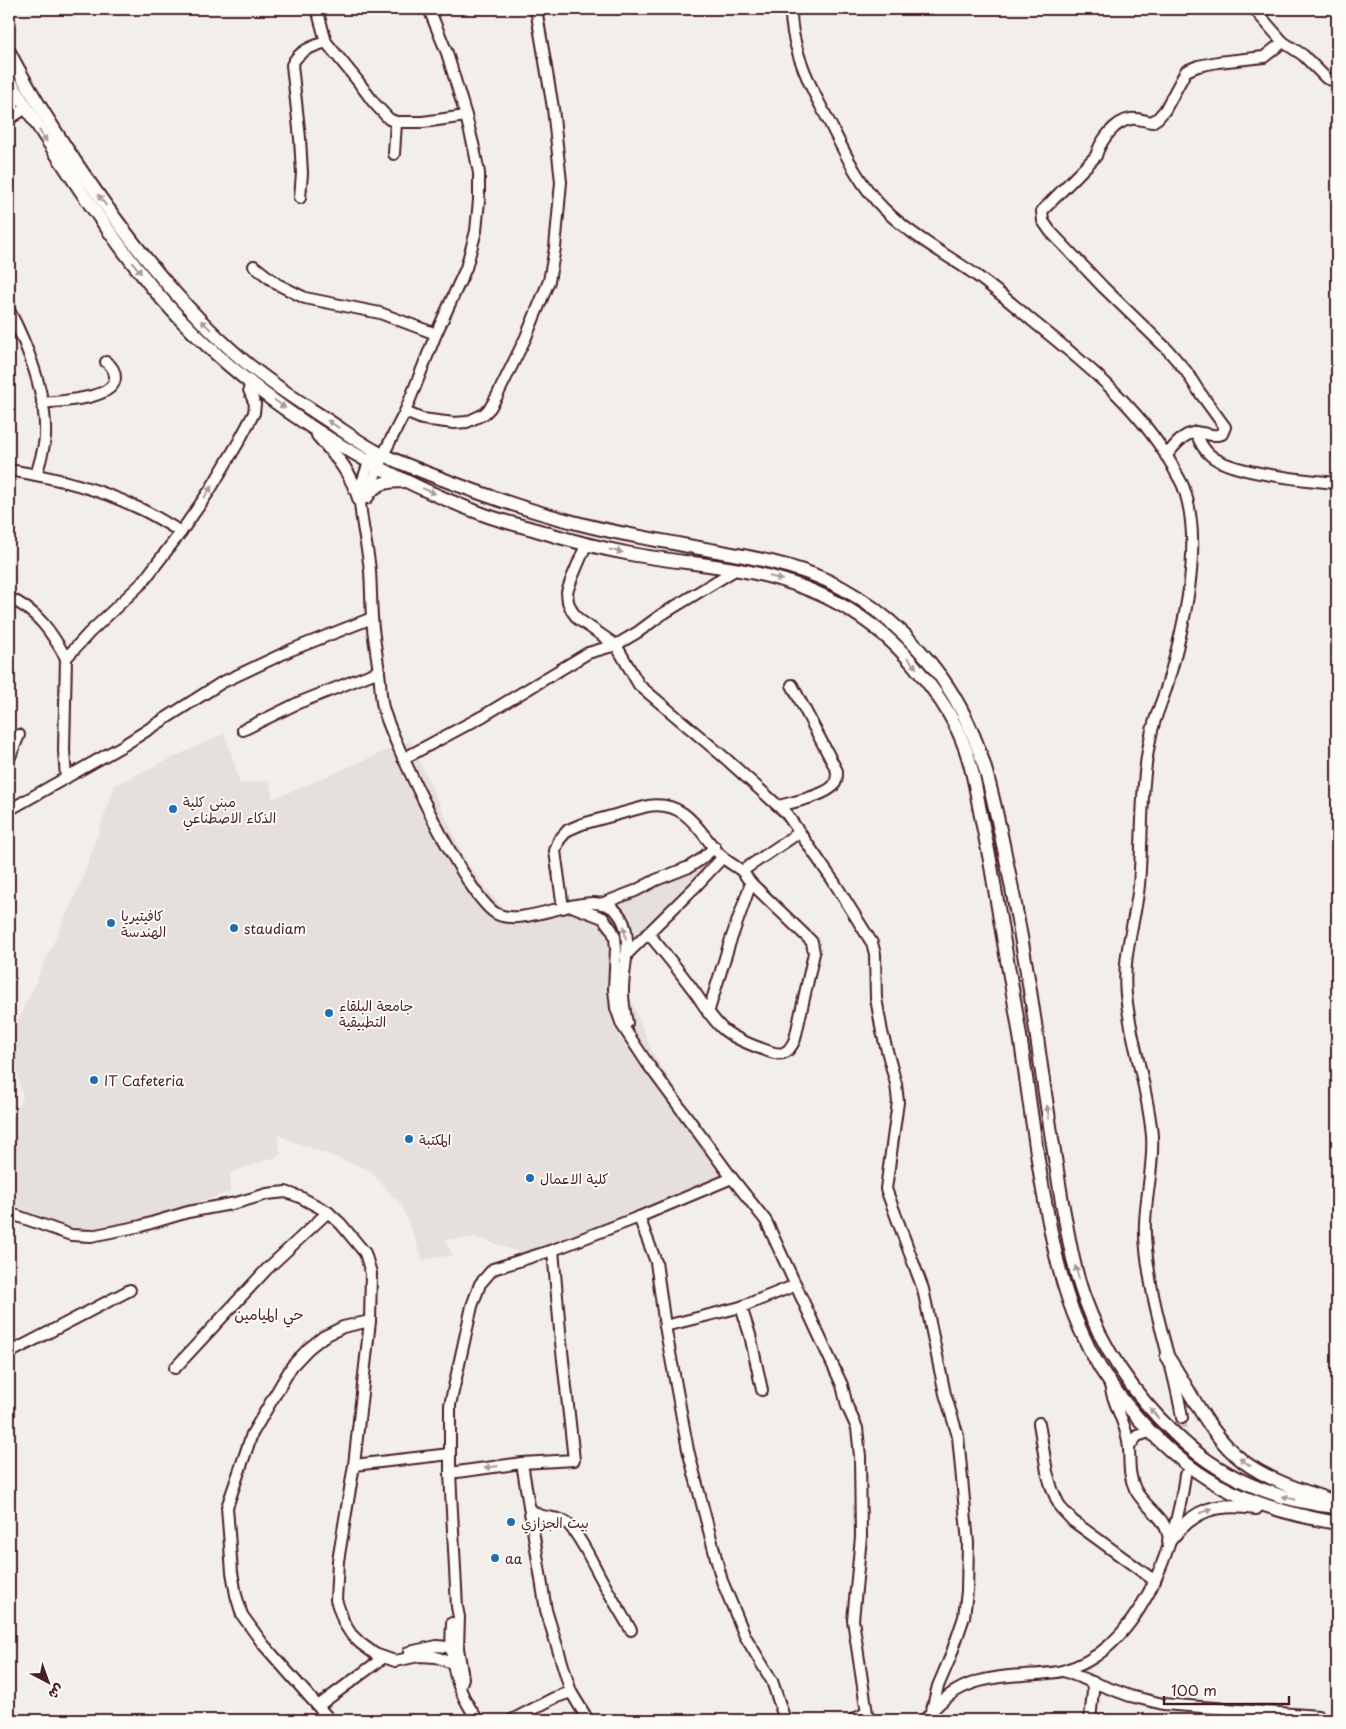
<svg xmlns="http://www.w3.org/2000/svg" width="1346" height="1729" viewBox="0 0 1346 1729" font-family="'Playpen Sans','Playpen Sans Arabic',sans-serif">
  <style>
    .built { fill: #e5dfdd }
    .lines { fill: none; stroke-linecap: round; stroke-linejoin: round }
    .minor-tunnel { stroke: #d0c5c5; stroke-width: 10; stroke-dasharray: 10 5; stroke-linecap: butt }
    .minor-casing { stroke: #4a1f2b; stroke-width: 14 }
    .major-casing { stroke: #4a1f2b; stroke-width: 16 }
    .minor { stroke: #fdfcf7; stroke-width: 10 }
    .major { stroke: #fdfcf7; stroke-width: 12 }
    .oneway { fill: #ac999b }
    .poi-dot { fill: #1f6fb2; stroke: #fdfcf7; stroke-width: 2 }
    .labels { text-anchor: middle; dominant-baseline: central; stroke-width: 4; stroke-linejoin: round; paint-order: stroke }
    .poi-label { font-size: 14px; fill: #4a1f2b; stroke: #fdfcf7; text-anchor: start }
    .neighbourhood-label { font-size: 15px; fill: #4a1f2b; stroke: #fdfcf7 }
  </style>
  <rect width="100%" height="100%" fill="#f2efeb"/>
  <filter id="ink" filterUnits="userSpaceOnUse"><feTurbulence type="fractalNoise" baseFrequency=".02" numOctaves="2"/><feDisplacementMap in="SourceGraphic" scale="10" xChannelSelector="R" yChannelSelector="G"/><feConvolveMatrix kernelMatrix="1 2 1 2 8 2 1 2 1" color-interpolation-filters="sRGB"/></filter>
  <g filter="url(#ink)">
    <polygon class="built" points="225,733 240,784 269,780 273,799 410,741 467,863 501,907 515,919 553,916 558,908 575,908 614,895 668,869 716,853 707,874 671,908 650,922 647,933 628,955 625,985 653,1054 731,1173 663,1207 527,1255 476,1237 445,1240 453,1255 423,1260 402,1206 369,1170 277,1135 281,1155 230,1173 230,1192 85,1237 9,1214 9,1125 23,1096 9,1040 80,885 115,785"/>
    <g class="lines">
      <polyline class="minor-tunnel" points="1182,1418 1185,1467"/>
      <defs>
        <g id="minor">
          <polyline points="317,9 326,42 357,80 374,103 389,119 396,122 423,122 466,116"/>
          <path d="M791,9C790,43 808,83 825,114C842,146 856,181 883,208C909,234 942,252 973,273C994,288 1015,306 1035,323C1086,364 1139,407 1172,465C1175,472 1180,479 1183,486C1205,545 1183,631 1166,689C1161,704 1154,719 1151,735C1140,784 1143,835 1139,885C1135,924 1122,954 1126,995C1131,1043 1148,1088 1152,1136C1154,1165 1146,1194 1145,1223C1144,1241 1147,1260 1150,1278C1157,1325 1175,1370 1182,1418"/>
          <polyline points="1254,9 1283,42 1303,55 1326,78 1337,82"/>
          <polyline points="9,119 26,108"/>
          <polyline points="394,154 396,122"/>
          <path d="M300,198L302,173L300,138L292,65C298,51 313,46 326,42"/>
          <polyline points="254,266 277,284 305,298 380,313 436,334"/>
          <path d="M9,310C28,346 47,396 45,437C44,450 40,462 36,475"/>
          <path d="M42,403C58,401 114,400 115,378C115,371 112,366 106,362"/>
          <polyline points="405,412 422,419 454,423 467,422 484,414 490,408 497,396 526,337 549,281 555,248 561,182 553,108 536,9"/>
          <path d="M1196,432C1199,441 1203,449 1210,455C1231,474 1308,480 1337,483"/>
          <path d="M1166,456C1176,444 1185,430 1202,433C1209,434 1215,437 1222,434L1225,427L1198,390L1186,371L1167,349L1103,287L1050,231L1043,221L1042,211L1096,156C1100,141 1115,121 1131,119C1138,118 1145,121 1152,122L1158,118L1165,110L1186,71L1198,66L1218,62L1264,57L1283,42"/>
          <path d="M372,457C365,471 360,484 360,500C361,524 368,548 370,571C371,586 371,602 372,617C373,636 377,654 379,673C381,685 380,699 384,711C395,746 467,899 497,914C527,929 593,885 617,912C636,933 622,968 623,993C623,1003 625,1013 627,1023"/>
          <path d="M9,470C52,477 95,487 134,506C151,513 166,523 181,532"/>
          <polyline points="368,493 383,455 405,412 436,334 466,268 476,231 479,200 479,173 474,148 466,116 447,53 429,9"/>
          <polyline points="586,545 572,578 567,592 568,602 572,611 578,619 616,645 639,685 725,758 786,813 834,882 872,943 875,954 876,998 882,1032 896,1084 898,1102 886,1189 923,1289 945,1394 958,1436 968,1543 967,1591 964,1617 950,1658 938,1686 932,1710"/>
          <path d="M9,598C37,610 52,633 66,658"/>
          <polyline points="243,730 298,703 379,671"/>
          <polyline points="9,759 19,735"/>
          <polyline points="403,759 483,716 588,653 616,645 638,632 661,615 735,570"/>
          <polyline points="66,778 64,751 66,658 89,633 142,583 181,532 210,490 238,443 254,413 255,404 249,390 250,381"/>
          <path d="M779,806C793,802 824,796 833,786C837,782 837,777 837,771L792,685"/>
          <polyline points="9,810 124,745 221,683 291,650 372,618"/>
          <polyline points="601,904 635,891 656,880 689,867 700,860 715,847"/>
          <polyline points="574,907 603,918 612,930 615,937 616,949 614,989 616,1008 622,1025 647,1063 732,1178 766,1221 842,1385 847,1406 857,1428 860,1456 861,1537 853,1620 868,1720"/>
          <path d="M563,908L555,851L559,840L568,830L582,824L648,806C688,800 699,833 722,857C728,862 735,866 742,871L800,832"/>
          <path d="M648,933C663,951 677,968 691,987C702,1001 710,1018 724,1030C735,1039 751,1045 765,1050C780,1056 788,1056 795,1039L814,953L812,942L807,937L751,883L742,871"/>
          <polyline points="625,956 695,887 723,857"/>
          <polyline points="708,1013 729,945 751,883"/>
          <polyline points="9,1213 71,1235 91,1236 141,1226 188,1212 236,1203 267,1194 286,1192 300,1197 328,1212 341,1224 365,1253 371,1273 370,1321 354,1465 338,1561 336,1600 344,1623 351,1634 360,1643 375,1654 395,1661 419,1656 436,1657 452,1663"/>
          <polyline points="639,1217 656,1262 665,1326 688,1450 722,1581 745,1636 772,1681 785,1720"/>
          <polyline points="741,1307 750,1335 762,1390"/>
          <polyline points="665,1326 741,1307 796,1285"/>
          <polyline points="9,1353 130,1290"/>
          <polyline points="175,1368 267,1269 328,1212"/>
          <path d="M1110,1385C1113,1403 1123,1418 1127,1436C1132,1455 1126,1470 1135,1489C1145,1509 1165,1514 1169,1539"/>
          <polyline points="1039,1423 1047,1472 1052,1489 1060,1507 1073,1521 1155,1581"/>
          <polyline points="1129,1447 1137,1436 1149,1432"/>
          <polyline points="522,1463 546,1610 571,1692 588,1720"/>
          <polyline points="354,1465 450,1454"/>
          <polyline points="450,1473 522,1463 574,1460 561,1342 553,1250"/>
          <path d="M529,1507C539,1522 559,1513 570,1526C581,1539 588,1554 596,1569C607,1590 619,1610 631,1630"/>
          <path d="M452,1623C449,1662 455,1689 478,1720"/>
          <polyline points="409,1652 437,1646 457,1648"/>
          <polyline points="1064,1671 1092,1682 1093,1691 1090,1720"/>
          <polyline points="1092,1682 1130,1696 1163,1704 1318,1716"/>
          <polyline points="460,1687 463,1678 458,1648 459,1617 457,1607 450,1473 450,1405 472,1306 480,1284 493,1269 553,1250 639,1217 732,1178"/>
          <polyline points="318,1706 383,1658"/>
          <polyline points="330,1720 263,1644 242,1615 236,1595 232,1572 227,1507 252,1434 292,1366 308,1349 323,1337 343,1327 370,1321"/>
          <polyline points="512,1720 554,1698 571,1692"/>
          <polyline points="853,1720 866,1713"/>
          <path d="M925,1720C951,1684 982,1677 1024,1675C1037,1674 1050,1674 1062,1671C1139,1652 1176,1545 1185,1475"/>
        </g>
        <g id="major">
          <path d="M9,52C29,91 52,127 76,163C125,235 178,305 244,361C272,385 303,404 333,424C348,434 363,445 379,453C395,461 412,467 429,474C473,491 517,507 562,519C611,533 662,541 711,550C750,557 790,564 826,580C871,600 913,638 941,677C980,731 991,786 1004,849C1018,916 1030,984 1039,1052C1046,1102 1054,1152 1062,1202C1068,1234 1073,1267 1084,1297C1102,1348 1134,1395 1173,1432C1217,1476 1275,1501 1337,1507"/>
          <path d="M9,79C33,120 59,158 85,197C118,244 152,292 193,332C274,412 378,475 485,515C501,521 519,525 536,530C568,540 599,548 631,554C673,562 717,564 759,574C825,589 880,621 921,674C939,696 956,722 965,748C973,769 976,790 980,811C987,843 993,875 998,907C1006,957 1016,1006 1023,1056C1029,1099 1035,1142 1042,1185C1051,1234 1060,1286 1081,1331C1092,1357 1108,1382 1126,1404C1187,1479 1244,1507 1337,1523"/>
          <path d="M318,435C336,456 352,474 360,501"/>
          <path d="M367,497C375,482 389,481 405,481"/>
          <path d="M1167,1356C1191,1391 1209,1436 1244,1462C1270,1481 1303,1491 1333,1501"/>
          <path d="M1169,1541C1194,1509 1217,1502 1256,1508"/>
        </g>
      </defs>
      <use href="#minor" class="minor-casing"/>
      <use href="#major" class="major-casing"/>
      <use href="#minor" class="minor"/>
      <use href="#major" class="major"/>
    </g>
    <defs><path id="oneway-solid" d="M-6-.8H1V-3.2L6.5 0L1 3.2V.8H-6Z" transform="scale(1.25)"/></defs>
    <g class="oneway">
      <use href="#oneway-solid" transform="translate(43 136) rotate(56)"/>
      <use href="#oneway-solid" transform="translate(102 200) rotate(-125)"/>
      <use href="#oneway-solid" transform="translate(137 268) rotate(52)"/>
      <use href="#oneway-solid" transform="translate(206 325) rotate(-137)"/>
      <use href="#oneway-solid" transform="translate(280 404) rotate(37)"/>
      <use href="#oneway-solid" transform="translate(333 424) rotate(-147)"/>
      <use href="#oneway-solid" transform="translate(429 491) rotate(23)"/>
      <use href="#oneway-solid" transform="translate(208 492) rotate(-57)"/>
      <use href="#oneway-solid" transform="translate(616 551) rotate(12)"/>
      <use href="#oneway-solid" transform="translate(776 578) rotate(15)"/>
      <use href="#oneway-solid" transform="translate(912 663) rotate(49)"/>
      <use href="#oneway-solid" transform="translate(625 933) rotate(-98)"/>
      <use href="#oneway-solid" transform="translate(1048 1112) rotate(-99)"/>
      <use href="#oneway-solid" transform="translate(1077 1272) rotate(-106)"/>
      <use href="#oneway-solid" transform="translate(1154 1413) rotate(-129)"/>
      <use href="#oneway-solid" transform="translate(1245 1462) rotate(-144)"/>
      <use href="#oneway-solid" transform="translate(491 1467) rotate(173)"/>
      <use href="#oneway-solid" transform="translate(1289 1498) rotate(-166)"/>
      <use href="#oneway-solid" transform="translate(1206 1511) rotate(-20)"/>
    </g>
  </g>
  <g class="poi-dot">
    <circle cx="173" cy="809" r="5"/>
    <circle cx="111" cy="923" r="5"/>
    <circle cx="234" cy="928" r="5"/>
    <circle cx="329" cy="1013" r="5"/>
    <circle cx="94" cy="1080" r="5"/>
    <circle cx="409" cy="1139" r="5"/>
    <circle cx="530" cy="1178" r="5"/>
    <circle cx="511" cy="1522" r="5"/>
    <circle cx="495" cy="1558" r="5"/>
  </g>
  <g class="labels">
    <g class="poi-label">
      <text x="183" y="801">مبنى كلية<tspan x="183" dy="16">الذكاء الاصطناعي</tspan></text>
      <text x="121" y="915">كافيتيريا<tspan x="121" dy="16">الهندسة</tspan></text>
      <text x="244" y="928">staudiam</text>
      <text x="339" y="1005">جامعة البلقاء<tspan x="339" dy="16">التطبيقية</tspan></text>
      <text x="104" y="1080">IT Cafeteria</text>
      <text x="419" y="1139">المكتبة</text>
      <text x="540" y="1178">كلية الاعمال</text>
      <text x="521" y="1522">بيت الجزازي</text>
      <text x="505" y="1558">aa</text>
    </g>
    <g class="neighbourhood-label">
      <text x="269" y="1313">حي الميامين</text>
    </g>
  </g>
  <rect width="1346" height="1729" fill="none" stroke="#fdfcf7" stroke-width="30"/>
  <rect x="15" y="15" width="1316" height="1699" fill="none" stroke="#4a1f2b" stroke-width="2" filter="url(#ink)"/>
  <g transform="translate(48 1682) rotate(139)" stroke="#fdfcf7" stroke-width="4" paint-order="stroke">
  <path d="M0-4L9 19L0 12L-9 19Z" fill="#4a1f2b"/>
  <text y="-8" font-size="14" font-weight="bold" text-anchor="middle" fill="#4a1f2b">ش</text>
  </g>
  <path d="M1164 1696v8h125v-8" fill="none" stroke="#4a1f2b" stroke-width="2.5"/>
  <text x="1171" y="1696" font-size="15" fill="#4a1f2b" stroke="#fdfcf7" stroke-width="4" paint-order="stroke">100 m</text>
</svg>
